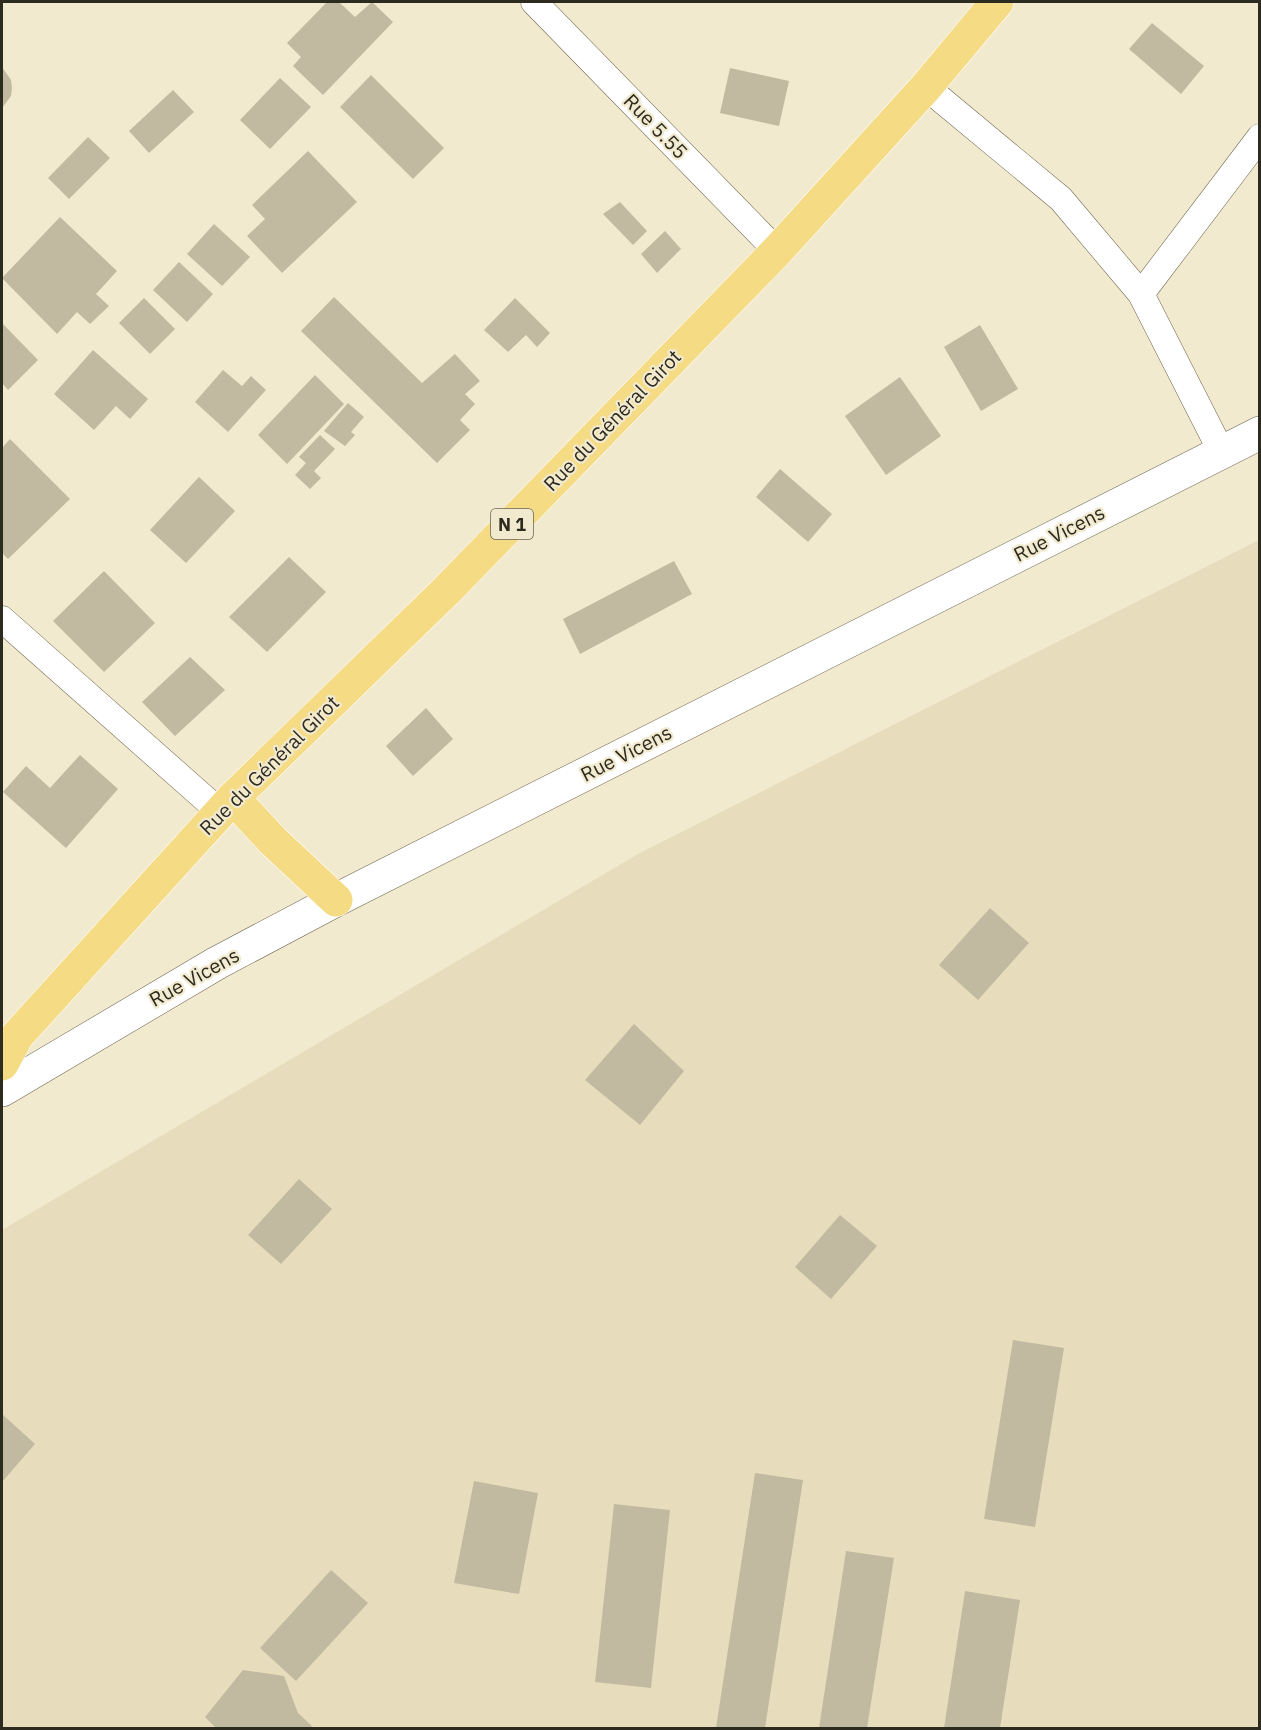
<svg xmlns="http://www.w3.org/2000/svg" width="1261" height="1730" viewBox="0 0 1261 1730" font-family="'IBM Plex Sans',sans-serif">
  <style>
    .built { fill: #e7ddbc }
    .building { fill: #c2baa0 }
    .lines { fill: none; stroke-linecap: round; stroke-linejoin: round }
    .minor-casing { stroke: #6b644c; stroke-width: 27 }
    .tertiary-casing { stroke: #6b644c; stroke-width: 34 }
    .trunk-casing { stroke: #fff; stroke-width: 34 }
    .minor { stroke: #fff; stroke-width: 26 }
    .tertiary { stroke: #fff; stroke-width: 33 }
    .trunk { stroke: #f4db84; stroke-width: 33 }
    .labels { text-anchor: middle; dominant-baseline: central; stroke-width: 4.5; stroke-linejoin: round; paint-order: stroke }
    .shield { fill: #f2eacf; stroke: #686454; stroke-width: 1.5 }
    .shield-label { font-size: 18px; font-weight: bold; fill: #2d2a20 }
    .street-label { font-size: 20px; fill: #2d2a20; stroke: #f2eacf }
  </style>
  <rect width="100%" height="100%" fill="#f2eacf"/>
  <polygon class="built" points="1259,540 1259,1728 2,1728 2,1230 638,854"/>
  <g class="building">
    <polygon points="327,2 339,2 355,17 372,2 393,22 323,95 293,66 301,57 287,43"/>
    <polygon points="1152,23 1204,66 1181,94 1129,49"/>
    <polygon points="2,67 11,80 12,88 11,96 2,108"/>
    <polygon points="730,68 789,81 779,126 720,113"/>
    <polygon points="371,75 444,148 413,179 340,107"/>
    <polygon points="280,78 311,107 270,149 240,120"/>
    <polygon points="173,90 194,112 149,153 129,131"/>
    <polygon points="88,137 110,158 69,199 48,178"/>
    <polygon points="308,151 357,202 282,273 247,236 265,219 252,205"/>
    <polygon points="620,202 647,231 633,245 603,214"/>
    <polygon points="60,217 117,271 96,294 109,306 90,324 77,312 57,334 2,278"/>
    <polygon points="214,224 250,257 222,286 187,254"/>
    <polygon points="665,231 681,249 657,273 641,254"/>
    <polygon points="179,262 213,294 187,322 153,290"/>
    <polygon points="334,297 422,383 455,354 480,381 465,394 475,404 460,420 470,430 437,463 301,331"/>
    <polygon points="144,298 175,329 150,354 119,323"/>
    <polygon points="515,298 550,333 537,347 526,335 508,352 484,330"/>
    <polygon points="2,323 38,360 8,390 2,383"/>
    <polygon points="980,325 1018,389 981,411 944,347"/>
    <polygon points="93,350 148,399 130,419 116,406 94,430 54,394"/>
    <polygon points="223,370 242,386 251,376 266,390 228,432 195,402"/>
    <polygon points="315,375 344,404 287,464 258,435"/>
    <polygon points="900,377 941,436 886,475 845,416"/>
    <polygon points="348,403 364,417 351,432 355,435 345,446 324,431"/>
    <polygon points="320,435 335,449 314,471 321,478 310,489 295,475 306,463 299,457"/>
    <polygon points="10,439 70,499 8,559 2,553 2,448"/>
    <polygon points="780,469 832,514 808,542 756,497"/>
    <polygon points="199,477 235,511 186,563 150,530"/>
    <polygon points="289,557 326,592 267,652 229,617"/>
    <polygon points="674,561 692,594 580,654 563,619"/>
    <polygon points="104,571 155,623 104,672 53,621"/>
    <polygon points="190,657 225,690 175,736 142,702"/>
    <polygon points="426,708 453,739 413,776 386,746"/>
    <polygon points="80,755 118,789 66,848 3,792 26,766 50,788"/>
    <polygon points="990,908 1029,943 978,1000 939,965"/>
    <polygon points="634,1024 684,1071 640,1125 585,1080"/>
    <polygon points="299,1179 332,1209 281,1264 248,1235"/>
    <polygon points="840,1215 877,1246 831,1299 795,1267"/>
    <polygon points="1013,1340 1064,1348 1035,1527 984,1519"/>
    <polygon points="2,1414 35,1444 2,1482"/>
    <polygon points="755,1473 803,1480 765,1728 716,1728"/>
    <polygon points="474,1481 538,1493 519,1594 454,1583"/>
    <polygon points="614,1504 670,1510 651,1688 595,1682"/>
    <polygon points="846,1551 894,1558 867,1728 819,1728"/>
    <polygon points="331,1570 368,1603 296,1681 260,1648"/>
    <polygon points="965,1591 1020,1600 1000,1728 944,1728"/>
    <polygon points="243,1670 284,1676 298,1713 312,1726 310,1728 216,1728 205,1717"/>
  </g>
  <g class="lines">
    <defs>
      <g id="minor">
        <polyline points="534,2 777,251"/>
        <polyline points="926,87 1061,199 1141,294 1221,451"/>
        <polyline points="1141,294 1260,137"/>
        <polyline points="2,619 220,812"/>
      </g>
      <polyline id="tertiary" points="2,1090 217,963 336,900 1260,433"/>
      <g id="trunk">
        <polyline points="233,798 273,841 336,900"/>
        <polyline points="2,1064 17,1036 233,798 446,591 777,251 926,87 997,2"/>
      </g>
    </defs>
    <use href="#minor" class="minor-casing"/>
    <use href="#tertiary" class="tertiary-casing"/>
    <use href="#trunk" class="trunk-casing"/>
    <use href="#minor" class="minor"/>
    <use href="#tertiary" class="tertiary"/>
    <use href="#trunk" class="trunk"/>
  </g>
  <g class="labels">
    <rect class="shield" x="491" y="509" width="42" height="30" rx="4.5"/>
    <g class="shield-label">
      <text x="512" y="524">N 1</text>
    </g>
    <g class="street-label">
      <text transform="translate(656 126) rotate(46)">Rue 5.55</text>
      <text transform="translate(612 420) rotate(-46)">Rue du Général Girot</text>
      <text transform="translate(1059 533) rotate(-27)">Rue Vicens</text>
      <text transform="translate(626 753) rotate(-27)">Rue Vicens</text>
      <text transform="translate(269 765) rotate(-45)">Rue du Général Girot</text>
      <text transform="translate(194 977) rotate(-29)">Rue Vicens</text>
    </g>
  </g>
  <rect width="1261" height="1730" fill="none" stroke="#2d2a20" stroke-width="6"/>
</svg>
